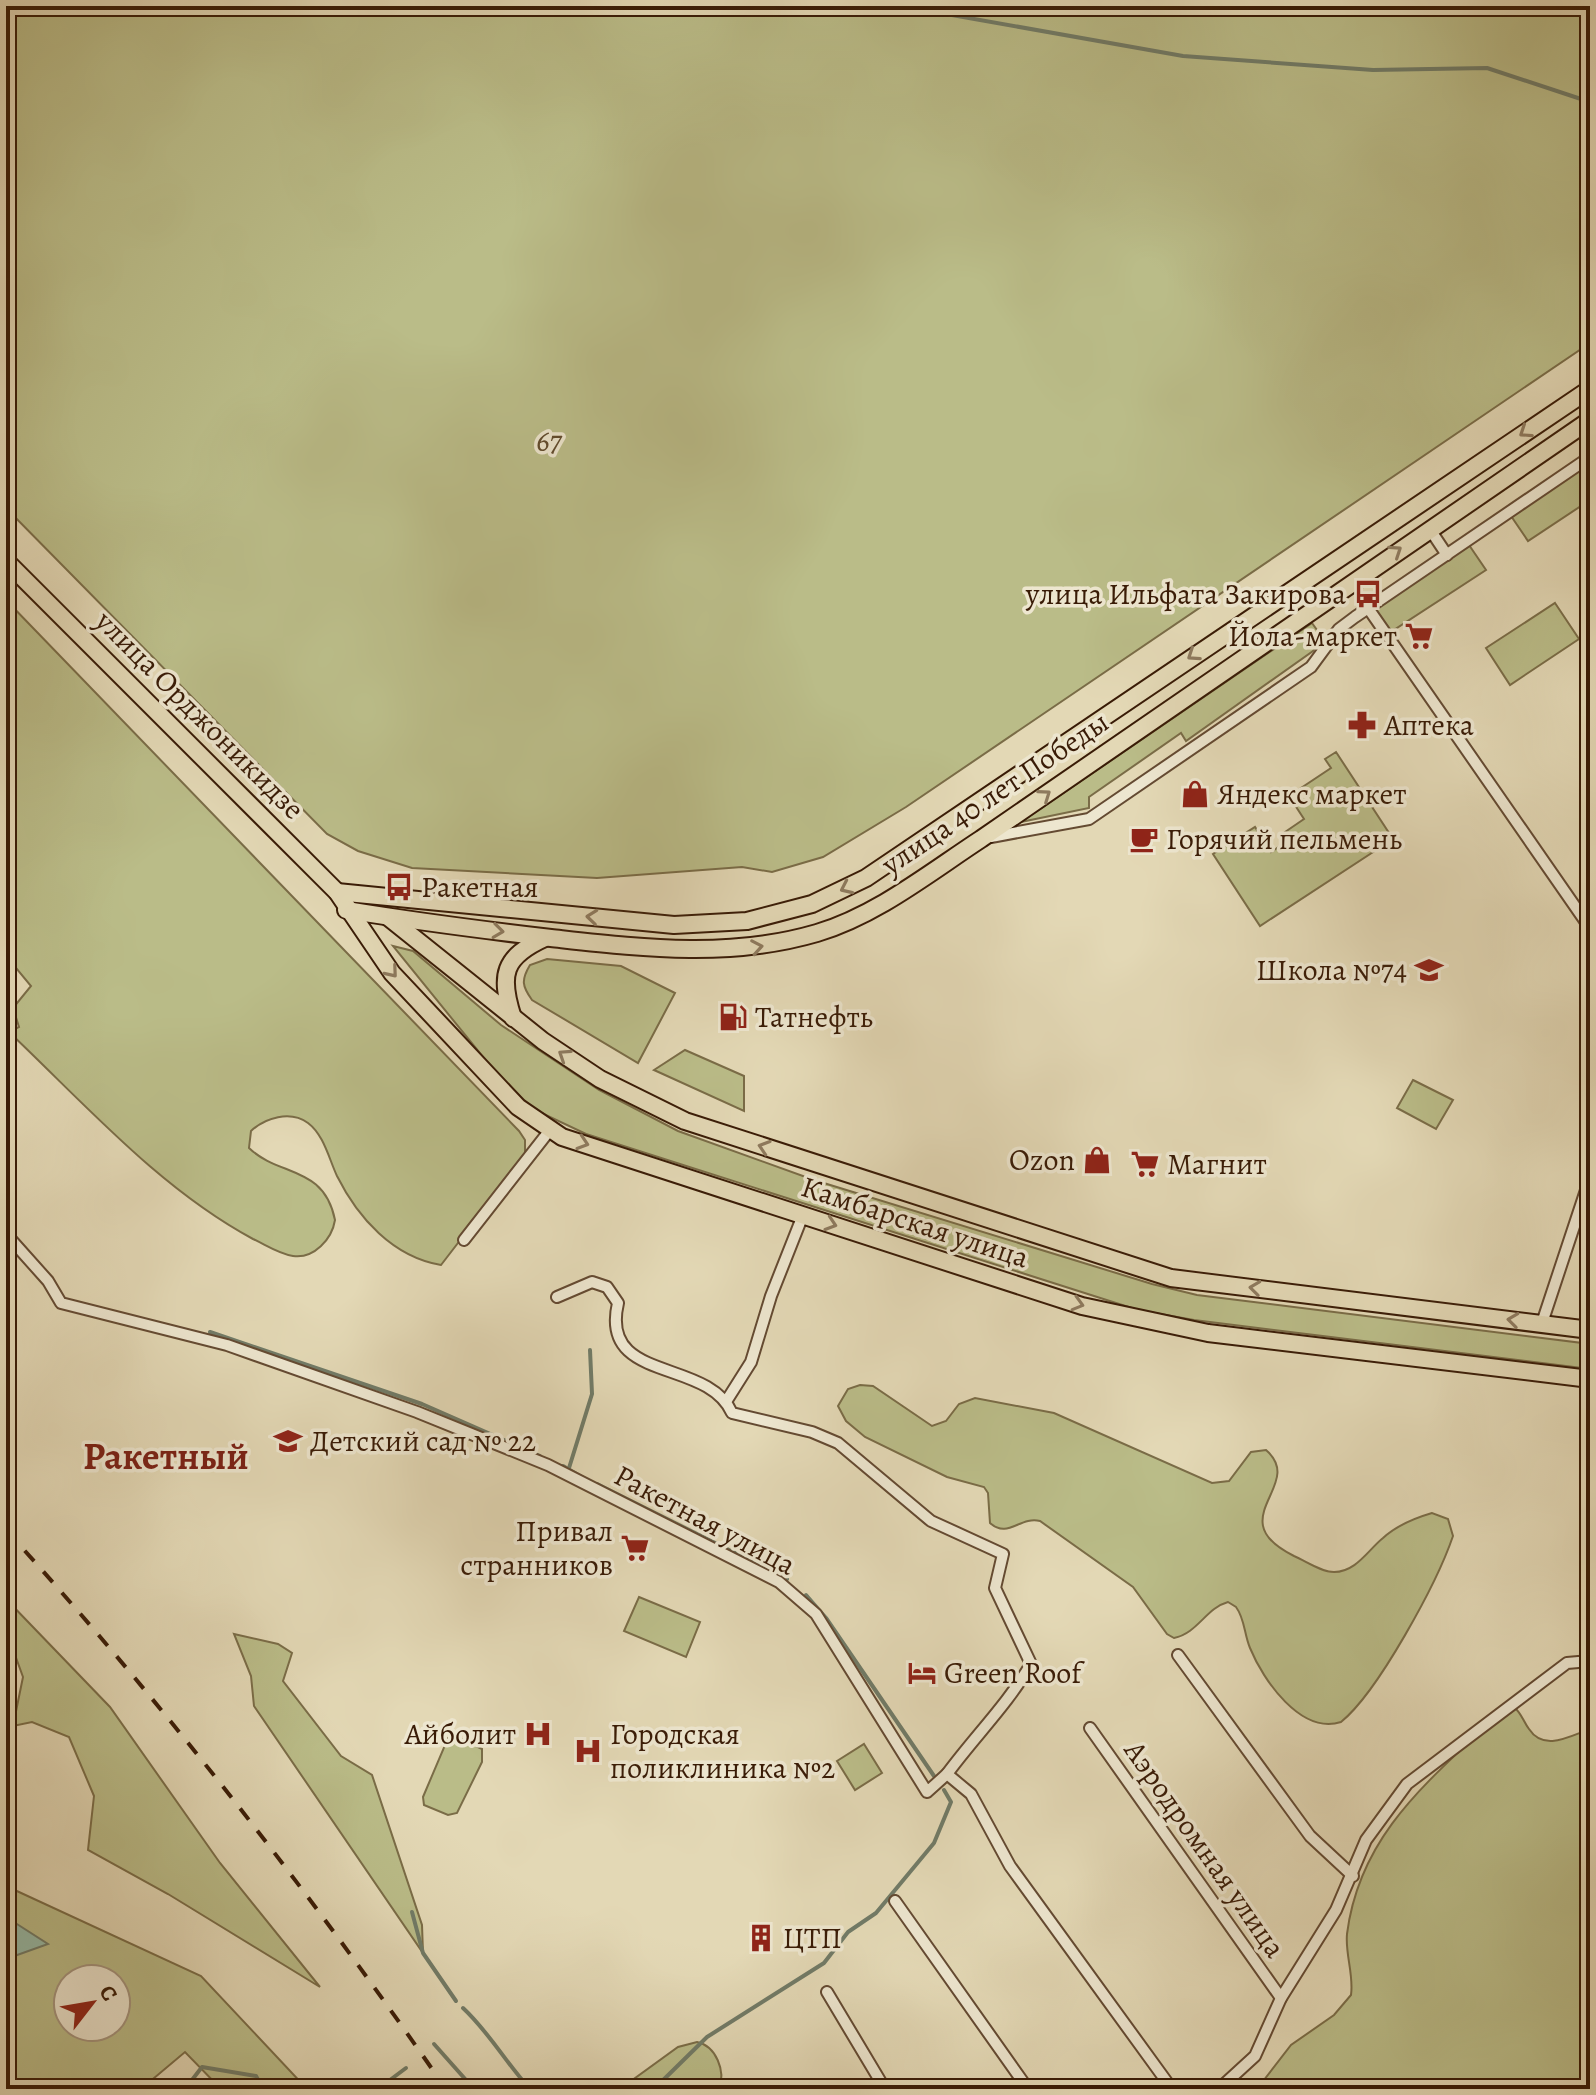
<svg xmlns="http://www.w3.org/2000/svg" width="1596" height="2095" viewBox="0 0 1596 2095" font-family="Alegreya,serif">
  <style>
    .green { fill: #babc88; stroke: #7a6c47; stroke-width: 2; fill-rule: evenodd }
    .water { fill: #96bba8; stroke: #717b67; stroke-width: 2 }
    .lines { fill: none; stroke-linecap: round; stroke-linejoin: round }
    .stream { stroke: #717b67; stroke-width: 4 }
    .minor-casing { stroke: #644a32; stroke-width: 14 }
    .primary-casing { stroke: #391b06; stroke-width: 20 }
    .minor { stroke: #ede6cf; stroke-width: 10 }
    .primary { stroke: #e3d8b5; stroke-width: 16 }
    .rail { stroke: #391b06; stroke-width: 4; stroke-dasharray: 14 14; stroke-linecap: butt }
    .oneway { stroke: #8e7a5e }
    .labels { text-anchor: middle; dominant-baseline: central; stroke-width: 7; stroke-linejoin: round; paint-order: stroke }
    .park-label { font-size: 30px; font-style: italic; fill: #604b2d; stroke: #ede6cf }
    .poi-label { font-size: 30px; fill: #391b06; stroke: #ede6cf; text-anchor: start }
    .street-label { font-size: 30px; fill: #391b06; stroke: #ede6cf }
    .district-label { font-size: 38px; font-weight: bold; fill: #7a1f14; stroke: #ede6cf }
  </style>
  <rect width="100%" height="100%" fill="#e3d8b5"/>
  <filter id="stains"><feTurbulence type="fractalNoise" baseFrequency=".0025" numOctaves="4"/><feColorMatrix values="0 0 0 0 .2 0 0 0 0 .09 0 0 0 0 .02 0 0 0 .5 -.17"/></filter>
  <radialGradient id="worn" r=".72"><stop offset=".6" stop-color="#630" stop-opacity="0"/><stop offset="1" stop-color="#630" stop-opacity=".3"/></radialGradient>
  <g class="green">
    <polygon points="6,6 1590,6 1590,343 906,807 823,857 772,872 742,867 597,878 412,868 358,851 327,834 6,508"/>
    <polygon points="1590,457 1590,500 1528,541 1509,513"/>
    <polygon points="1467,542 1486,570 1386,635 1368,608"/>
    <path d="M6,600L519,1131L525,1140V1156L441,1265C393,1257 358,1218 337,1176C329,1159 324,1135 308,1123C290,1110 265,1118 251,1131L249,1148C279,1177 324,1165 335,1220C332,1239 314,1259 293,1256C279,1254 266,1245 253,1239C160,1189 86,1105 9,1032L19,1027L13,1008L31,986L6,956Z"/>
    <polygon points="1555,603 1579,639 1510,685 1486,648"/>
    <polygon points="1312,623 1322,637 1313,651 1186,741 1181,733 1089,797 1089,808 1021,822"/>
    <polygon points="1336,752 1393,839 1260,926 1213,854 1255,827 1271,852 1289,840 1285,832 1304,819 1289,796 1331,768 1325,759"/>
    <polygon points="393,946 413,951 501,1025 599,1090 678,1131 814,1180 1152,1284 1197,1295 1590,1344 1590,1369 1194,1320 1138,1310 586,1134 533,1109 492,1068"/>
    <path d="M547,959L621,966L675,993L638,1063L532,1000C522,986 521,980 530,965Z"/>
    <polygon points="685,1050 744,1076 744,1111 654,1070"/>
    <polygon points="1413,1080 1453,1100 1436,1129 1397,1108"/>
    <path d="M860,1385L873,1386L932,1426L946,1421L959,1404L975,1398L1054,1413L1212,1483L1229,1481L1251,1452L1266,1450C1307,1485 1219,1519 1294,1556C1306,1561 1321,1572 1334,1572C1356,1572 1368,1550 1383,1538C1396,1526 1415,1518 1432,1513L1448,1519L1453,1536C1437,1583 1378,1692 1341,1722C1301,1735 1263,1680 1250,1648C1244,1634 1245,1619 1236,1607L1228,1602C1206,1608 1198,1633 1174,1638L1167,1634L1133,1587L1040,1521C1020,1516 1008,1539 990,1523L988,1493L984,1487L947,1477L865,1437L846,1421L838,1406L848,1389Z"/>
    <polygon points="639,1597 700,1622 686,1657 624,1631"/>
    <polygon points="6,1599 110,1707 220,1863 320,1987 168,1894 88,1850 94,1796 69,1737 32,1722 13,1726 23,1677 6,1630"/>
    <polygon points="234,1634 278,1644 292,1653 283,1681 341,1756 372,1775 422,1925 423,1953 254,1706 251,1676"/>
    <path d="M1514,1707C1522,1714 1523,1721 1529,1729C1544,1752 1570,1736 1590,1729V2089H1257L1291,2045L1334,2015L1351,1995C1354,1975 1345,1954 1347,1934C1360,1831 1434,1777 1503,1710Z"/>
    <polygon points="455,1736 482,1749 482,1762 457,1813 448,1815 424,1805 423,1797 448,1738"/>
    <polygon points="864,1744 882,1773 855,1790 837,1761"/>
    <path d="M6,1886L201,1976L307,2089H221L185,2052L141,2089H6ZM68,1979H116V2027H68Z"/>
    <path d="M697,2042C716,2046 726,2071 719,2089H620L678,2047Z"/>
  </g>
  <polygon class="water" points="6,1917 48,1944 6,1959"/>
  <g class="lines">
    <g class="stream">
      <polyline points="901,6 1183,56 1373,70 1487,68 1590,102"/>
      <polyline points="210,1332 422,1404 540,1456"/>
      <polyline points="563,1466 585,1479"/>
      <polyline points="569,1468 592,1394 590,1350"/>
      <polyline points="597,1484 787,1579"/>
      <polyline points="806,1595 826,1618 934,1776"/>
      <polyline points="412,1912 423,1953 456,2001"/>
      <path d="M463,2008C489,2032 506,2063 530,2089"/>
      <polyline points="434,2044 474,2089"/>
      <polyline points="185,2089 202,2067 256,2076 263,2089"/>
      <polyline points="378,2089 406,2068"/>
      <polyline points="654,2089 707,2037 824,1963 848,1932 876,1913 934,1843 951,1802 944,1790"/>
    </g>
    <defs>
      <g id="minor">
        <polyline points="1429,528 1447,555"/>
        <polyline points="1368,608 1590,928"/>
        <polyline points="991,837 1089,819 1311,667 1339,629 1355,617 1590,457"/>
        <polyline points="6,1234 48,1281 61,1303 227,1345 417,1412 548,1465 779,1582 816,1614 927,1792 947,1774 971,1794 1010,1866 1172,2089"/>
        <polyline points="464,1240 550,1130"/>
        <path d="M557,1297L592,1282L607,1287L618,1303C599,1384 707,1357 732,1413L812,1432L838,1443L931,1521L1003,1554L995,1588L1031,1664C1007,1705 975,1736 947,1774"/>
        <polyline points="1542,1323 1590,1178"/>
        <polyline points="727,1400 751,1362 771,1296 803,1215"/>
        <polyline points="1178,1655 1310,1836 1353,1876"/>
        <polyline points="1090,1728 1281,1998"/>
        <polyline points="895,1901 1028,2089"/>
        <polyline points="827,1992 885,2089"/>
        <polyline points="1219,2089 1255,2056 1281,1998 1336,1910 1366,1840 1407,1784 1567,1663 1590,1661"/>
      </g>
      <g id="primary">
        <polyline points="6,561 337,892 392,973 518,1107 562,1137 1082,1306 1208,1333 1590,1379"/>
        <polyline points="337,892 674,925 747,921 812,904 866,878 1590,389"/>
        <path d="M346,910C414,921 483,930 551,938C642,948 728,959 817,933C877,915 929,873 981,839L1590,420"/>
        <polyline points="388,917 543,1041 600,1079 685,1121 1171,1278 1590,1330"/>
        <path d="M513,1018C499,975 503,957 545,938"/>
      </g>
    </defs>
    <use href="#minor" class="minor-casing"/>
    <use href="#primary" class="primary-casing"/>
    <use href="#minor" class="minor"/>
    <use href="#primary" class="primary"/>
    <path class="rail" d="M6,1530C165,1705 311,1894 446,2089"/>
  </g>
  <defs><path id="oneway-chevron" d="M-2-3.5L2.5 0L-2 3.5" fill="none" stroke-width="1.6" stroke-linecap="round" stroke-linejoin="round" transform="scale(2)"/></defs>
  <g class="oneway">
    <use href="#oneway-chevron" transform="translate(1525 432) rotate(146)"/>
    <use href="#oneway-chevron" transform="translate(1396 551) rotate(-34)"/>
    <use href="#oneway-chevron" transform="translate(1193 655) rotate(146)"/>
    <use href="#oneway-chevron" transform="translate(1045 795) rotate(-35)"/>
    <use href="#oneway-chevron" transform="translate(846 888) rotate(155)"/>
    <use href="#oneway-chevron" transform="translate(592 917) rotate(-174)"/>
    <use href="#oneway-chevron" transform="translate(498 931) rotate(7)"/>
    <use href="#oneway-chevron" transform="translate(757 947) rotate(-10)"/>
    <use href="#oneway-chevron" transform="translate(392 972) rotate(50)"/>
    <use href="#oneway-chevron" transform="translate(564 1055) rotate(-147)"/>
    <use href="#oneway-chevron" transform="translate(583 1143) rotate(18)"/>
    <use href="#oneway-chevron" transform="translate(764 1147) rotate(-162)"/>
    <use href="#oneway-chevron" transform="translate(831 1224) rotate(18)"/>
    <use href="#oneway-chevron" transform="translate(1255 1288) rotate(-173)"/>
    <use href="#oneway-chevron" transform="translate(1078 1304) rotate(16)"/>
    <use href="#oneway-chevron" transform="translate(1513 1320) rotate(-173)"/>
  </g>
  <defs>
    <symbol id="bus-bare" viewBox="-9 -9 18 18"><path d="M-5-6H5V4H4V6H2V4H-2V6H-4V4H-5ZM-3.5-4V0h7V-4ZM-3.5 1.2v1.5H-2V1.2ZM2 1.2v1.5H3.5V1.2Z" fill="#8f2418" stroke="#ede6cf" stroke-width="2.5" paint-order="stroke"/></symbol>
    <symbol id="supermarket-bare" viewBox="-9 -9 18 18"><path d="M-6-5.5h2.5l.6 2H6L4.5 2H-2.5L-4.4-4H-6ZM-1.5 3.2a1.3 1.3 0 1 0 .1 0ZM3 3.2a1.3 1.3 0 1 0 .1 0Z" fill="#8f2418" stroke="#ede6cf" stroke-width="2.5" paint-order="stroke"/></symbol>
    <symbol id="pharmacy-bare" viewBox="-9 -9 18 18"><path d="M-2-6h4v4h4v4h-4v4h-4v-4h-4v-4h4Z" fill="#8f2418" stroke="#ede6cf" stroke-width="2.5" paint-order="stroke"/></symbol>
    <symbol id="shop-bare" viewBox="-9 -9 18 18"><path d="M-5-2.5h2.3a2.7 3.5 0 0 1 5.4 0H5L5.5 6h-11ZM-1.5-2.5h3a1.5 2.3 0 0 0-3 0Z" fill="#8f2418" stroke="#ede6cf" stroke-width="2.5" paint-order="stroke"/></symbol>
    <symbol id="cafe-bare" viewBox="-9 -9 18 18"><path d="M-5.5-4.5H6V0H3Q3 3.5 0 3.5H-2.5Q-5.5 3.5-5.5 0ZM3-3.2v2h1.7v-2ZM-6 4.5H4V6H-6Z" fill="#8f2418" stroke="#ede6cf" stroke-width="2.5" paint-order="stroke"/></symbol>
    <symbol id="school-bare" viewBox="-9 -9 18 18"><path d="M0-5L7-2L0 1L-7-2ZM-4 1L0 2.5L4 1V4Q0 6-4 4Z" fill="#8f2418" stroke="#ede6cf" stroke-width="2.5" paint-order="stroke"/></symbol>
    <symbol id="fuel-bare" viewBox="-9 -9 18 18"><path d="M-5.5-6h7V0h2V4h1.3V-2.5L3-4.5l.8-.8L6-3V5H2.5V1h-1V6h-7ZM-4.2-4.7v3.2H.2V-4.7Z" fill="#8f2418" stroke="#ede6cf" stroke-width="2.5" paint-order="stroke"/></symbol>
    <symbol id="hotel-bare" viewBox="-9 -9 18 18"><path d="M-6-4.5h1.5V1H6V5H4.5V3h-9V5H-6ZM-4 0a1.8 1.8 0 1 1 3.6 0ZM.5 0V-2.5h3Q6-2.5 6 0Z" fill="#8f2418" stroke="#ede6cf" stroke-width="2.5" paint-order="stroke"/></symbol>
    <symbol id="hospital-bare" viewBox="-9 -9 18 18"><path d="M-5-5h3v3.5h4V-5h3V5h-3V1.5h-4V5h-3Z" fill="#8f2418" stroke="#ede6cf" stroke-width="2.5" paint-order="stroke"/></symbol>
    <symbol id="building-bare" viewBox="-9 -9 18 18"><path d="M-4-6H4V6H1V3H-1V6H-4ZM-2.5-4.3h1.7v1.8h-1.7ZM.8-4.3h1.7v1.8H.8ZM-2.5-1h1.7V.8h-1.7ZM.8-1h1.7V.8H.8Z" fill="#8f2418" stroke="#ede6cf" stroke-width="2.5" paint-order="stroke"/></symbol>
  </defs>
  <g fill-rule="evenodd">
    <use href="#bus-bare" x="1348" y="574" width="40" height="40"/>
    <use href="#supermarket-bare" x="1399" y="616" width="40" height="40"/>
    <use href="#pharmacy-bare" x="1342" y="705" width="40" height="40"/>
    <use href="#shop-bare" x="1175" y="774" width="40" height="40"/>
    <use href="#cafe-bare" x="1124" y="819" width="40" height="40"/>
    <use href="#bus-bare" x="379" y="867" width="40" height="40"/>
    <use href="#school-bare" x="1409" y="950" width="40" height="40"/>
    <use href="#fuel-bare" x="713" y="997" width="40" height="40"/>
    <use href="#shop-bare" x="1077" y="1140" width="40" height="40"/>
    <use href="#supermarket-bare" x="1125" y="1144" width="40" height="40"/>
    <use href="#school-bare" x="268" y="1421" width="40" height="40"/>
    <use href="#supermarket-bare" x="615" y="1528" width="40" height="40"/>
    <use href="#hotel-bare" x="902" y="1653" width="40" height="40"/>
    <use href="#hospital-bare" x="518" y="1714" width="40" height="40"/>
    <use href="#hospital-bare" x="568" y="1731" width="40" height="40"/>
    <use href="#building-bare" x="741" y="1918" width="40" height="40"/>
  </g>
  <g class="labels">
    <g class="park-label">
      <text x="549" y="441">67</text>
    </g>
    <g class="poi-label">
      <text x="1346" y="594" text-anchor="end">улица Ильфата Закирова</text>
      <text x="1397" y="636" text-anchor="end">Йола-маркет</text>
      <text x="1384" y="725">Аптека</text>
      <text x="1217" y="794">Яндекс маркет</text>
      <text x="1166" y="839">Горячий пельмень</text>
      <text x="421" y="887">Ракетная</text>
      <text x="1407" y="970" text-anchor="end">Школа №74</text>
      <text x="755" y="1017">Татнефть</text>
      <text x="1075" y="1160" text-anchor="end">Ozon</text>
      <text x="1167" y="1164">Магнит</text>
      <text x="310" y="1441">Детский сад № 22</text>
      <text x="613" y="1531" text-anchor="end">Привал<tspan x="613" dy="34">странников</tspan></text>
      <text x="944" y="1673">Green Roof</text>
      <text x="516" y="1734" text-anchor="end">Айболит</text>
      <text x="610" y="1734">Городская<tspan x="610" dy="34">поликлиника №2</tspan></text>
      <text x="783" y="1938">ЦТП</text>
    </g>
    <g class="street-label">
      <text transform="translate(200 715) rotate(45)">улица Орджоникидзе</text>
      <text transform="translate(995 793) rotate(-34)">улица 40 лет Победы</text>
      <text transform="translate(915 1222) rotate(18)">Камбарская улица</text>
      <text transform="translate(705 1520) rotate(28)">Ракетная улица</text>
      <text transform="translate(1205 1849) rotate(55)">Аэродромная улица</text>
    </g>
    <g class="district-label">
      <text x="166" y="1456">Ракетный</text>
    </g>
  </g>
  <rect width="1596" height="2095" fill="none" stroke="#e3d8b5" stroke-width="32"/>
  <rect x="8" y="8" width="1580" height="2079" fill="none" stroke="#391b06" stroke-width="4"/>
  <rect x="16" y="16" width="1564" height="2063" fill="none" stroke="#391b06" stroke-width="2"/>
  <g transform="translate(92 2003) rotate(59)"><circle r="38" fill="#ede6cf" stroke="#a5957f" stroke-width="2"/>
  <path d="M0-6L14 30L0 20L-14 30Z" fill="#8f2418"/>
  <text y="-12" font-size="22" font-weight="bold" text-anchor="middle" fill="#391b06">С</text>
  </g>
  <rect width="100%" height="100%" filter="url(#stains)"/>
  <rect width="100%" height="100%" fill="url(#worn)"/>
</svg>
